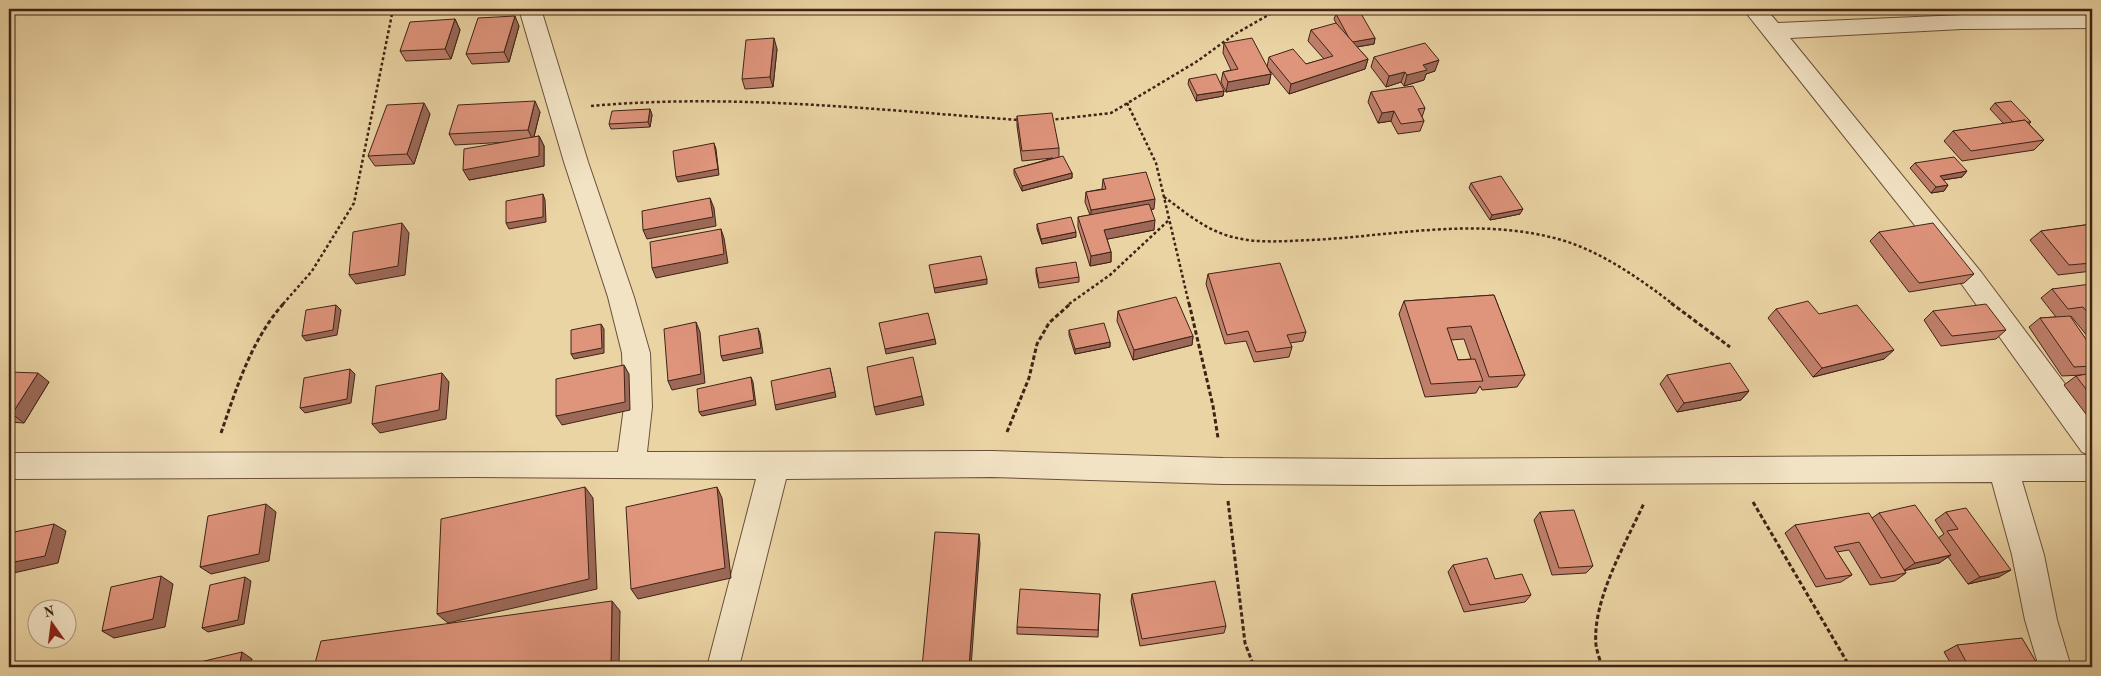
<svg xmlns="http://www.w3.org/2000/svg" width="2101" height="676" viewBox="0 0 2101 676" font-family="'Old Standard TT',serif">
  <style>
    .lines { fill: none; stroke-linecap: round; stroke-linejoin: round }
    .minor-casing { stroke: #6a4f3a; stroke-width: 2 }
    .path-far1 { stroke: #3f2316; stroke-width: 2.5; stroke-dasharray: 3 2.5; stroke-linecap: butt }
    .path { stroke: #3f2316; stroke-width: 3; stroke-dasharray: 4.5 2.5; stroke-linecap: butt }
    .minor { fill: #f2e3c4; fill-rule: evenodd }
    .wall { fill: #c07f6b; stroke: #3f2316; fill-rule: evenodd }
    .shaded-wall { fill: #9c6857; stroke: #3f2316 }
    .building { fill: #df947c; stroke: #3f2316 }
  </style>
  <rect width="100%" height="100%" fill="#ebd4a4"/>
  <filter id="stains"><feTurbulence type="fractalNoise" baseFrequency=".004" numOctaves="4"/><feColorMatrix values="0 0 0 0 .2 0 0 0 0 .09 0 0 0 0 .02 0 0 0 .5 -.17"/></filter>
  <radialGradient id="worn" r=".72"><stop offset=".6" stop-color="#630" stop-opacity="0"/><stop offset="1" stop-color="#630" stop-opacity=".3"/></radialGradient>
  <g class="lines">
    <defs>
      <polygon id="minor" points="519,9 541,9 588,162 634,297 650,353 652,407 647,452 992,451 1223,458 1380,459 2090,455 2082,452 1963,286 1743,9 1766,9 1778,23 1962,15 2092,14 2092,28 1962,29 1790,38 1981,272 2092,420 2092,481 2022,481 2044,555 2057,620 2071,667 2039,667 2025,620 2012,555 1992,482 1380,485 1223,484 992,477 786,479 739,667 707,667 756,479 474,477 9,479 9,453 618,452 624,407 622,353 608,297 564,162"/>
    </defs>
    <use href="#minor" class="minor-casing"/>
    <g class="path-far1">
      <polyline points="1127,103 1156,163 1189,304"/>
      <path d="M591,106C734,93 877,110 1019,120"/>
      <polyline points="1050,120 1111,113 1196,62 1235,34 1279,9"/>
      <path d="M1164,197C1184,211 1204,229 1229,236C1255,244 1284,241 1312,240C1391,236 1472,218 1550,237C1595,247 1636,276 1673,304"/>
      <polyline points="283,304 312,271 354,203 393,9"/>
      <polyline points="1069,304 1110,275 1169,220"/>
    </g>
    <g class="path">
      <polyline points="1189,303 1213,406 1218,438"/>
      <polyline points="1671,303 1730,347"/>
      <polyline points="1007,432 1029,378 1037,344 1049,323 1071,303"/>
      <path d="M221,433C237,387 251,340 284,303"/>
      <polyline points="1228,501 1245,643 1254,667"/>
      <polyline points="1753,502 1850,667"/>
      <path d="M1602,667C1600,660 1597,652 1596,645C1592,600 1626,543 1644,503"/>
    </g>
    <use href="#minor" class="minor"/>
  </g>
  <g class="wall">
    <polygon points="1795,9 1833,9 1799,13"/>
    <polygon points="1336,14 1375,38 1374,44 1357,47 1368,59 1365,69 1289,94 1267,67 1271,74 1269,84 1226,92 1221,82 1223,72 1231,70 1223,53 1224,43 1267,67 1269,57 1306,64 1324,59 1308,41 1311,30 1337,25 1334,19"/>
    <polygon points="455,19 460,30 451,59 406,61 400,51"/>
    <polygon points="519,26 509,62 472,64 466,54"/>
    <polygon points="777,49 773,87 745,89 742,79"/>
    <polygon points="1374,57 1435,71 1426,74 1424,80 1404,86 1401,82 1386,87 1371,67"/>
    <polygon points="1189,79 1224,91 1223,96 1196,101 1188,84"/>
    <polygon points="1371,92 1425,108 1422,117 1424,121 1420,131 1398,134 1391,121 1378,123 1368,102"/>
    <polygon points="1995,103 2031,122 2029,124 2044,140 2034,150 1962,161 1944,141 1953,131 2004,124 1990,109"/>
    <polygon points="650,109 652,115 650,127 611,129 609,124"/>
    <polygon points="540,112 534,137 539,136 544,146 544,166 469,180 508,142 455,145 449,134"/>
    <polygon points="430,114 414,164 375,166 368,156"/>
    <polygon points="1017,116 1059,148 1059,157 1072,173 1072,178 1022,191 1014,174 1014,169 1053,158 1022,161 1017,126"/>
    <polygon points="1915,163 1967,171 1962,177 1943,180 1948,185 1944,191 1931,193 1910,168"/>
    <polygon points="1103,179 1154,209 1151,209 1154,230 1107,239 1111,252 1111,262 1090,266 1078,227 1078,217 1090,215 1085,202 1086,192 1102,189"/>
    <polygon points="1471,183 1520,214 1490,220 1469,188"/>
    <polygon points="1037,224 1076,237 1042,244 1037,229"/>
    <polygon points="2092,224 2092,271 2058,275 2030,240 2041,231"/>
    <polygon points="1879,232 1974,274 1964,283 1909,292 1870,241"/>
    <polygon points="1036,268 1079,277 1079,282 1039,288 1036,273"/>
    <polygon points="1208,274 1306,332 1303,341 1290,343 1292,347 1289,357 1254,362 1246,341 1225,344 1206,284"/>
    <polygon points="2092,286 2092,342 2071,316 2070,317 2092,348 2092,422 2064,385 2076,376 2082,375 2062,376 2029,327 2040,318 2056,317 2041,298 2052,289"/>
    <path d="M1494,295L1525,375L1517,387L1482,390L1480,386L1476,393L1425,397L1399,314L1404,301ZM1464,339L1471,359L1458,360L1451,340Z"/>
    <polygon points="1776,309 1884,359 1813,377 1768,318"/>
    <polygon points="1118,311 1193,336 1192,345 1133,360 1117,321"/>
    <polygon points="1933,311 2006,330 1996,339 1941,346 1924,320"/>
    <polygon points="1069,330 1110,342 1110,347 1075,354 1069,335"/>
    <polygon points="9,372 49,382 24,423 9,422"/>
    <polygon points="1667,375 1749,391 1741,400 1677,412 1660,384"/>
    <polygon points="1540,512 1593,566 1586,573 1552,575 1534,520"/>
    <polygon points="1946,512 1999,577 1968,584 1948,557 1939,563 1904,570 1906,573 1895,581 1870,585 1849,550 1837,552 1852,575 1841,582 1816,587 1785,533 1795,525 1872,518 1879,513 1938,538 1944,534 1935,520"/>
    <polygon points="1453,565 1495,579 1531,595 1525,602 1464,612 1448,572"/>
    <polygon points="1100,594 1098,637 1017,634 1017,627"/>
    <polygon points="1132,594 1226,626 1224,633 1140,646 1131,601"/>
    <polygon points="1957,645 2039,667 1953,667 1944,652"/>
  </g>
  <g class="shaded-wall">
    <polygon points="515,16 519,26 509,62 504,52"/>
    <polygon points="455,19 460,30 451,59 445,49"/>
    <polygon points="774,38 777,49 773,87 770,77"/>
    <polygon points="1375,38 1374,44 1350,48 1351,42"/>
    <polygon points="1368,59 1365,69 1289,94 1291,84"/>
    <polygon points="1439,60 1435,71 1426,74 1424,80 1404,86 1407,75 1423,65"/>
    <polygon points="1405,72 1401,82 1386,87 1389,76"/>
    <polygon points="1271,74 1269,84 1226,92 1228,82"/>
    <polygon points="1224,91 1223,96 1196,101 1197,95"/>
    <polygon points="535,101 540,112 533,140 528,130"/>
    <polygon points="424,103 430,114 414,164 407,154"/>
    <polygon points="650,109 652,115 650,127 648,122"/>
    <polygon points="1394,111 1391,121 1378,123 1382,113"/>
    <polygon points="539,136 544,146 544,166 469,180 463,170"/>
    <polygon points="714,143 716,149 719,175 678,182 676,177"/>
    <polygon points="1967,171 1962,177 1935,181 1940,176"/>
    <polygon points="1072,173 1072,178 1022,191 1022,186"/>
    <polygon points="1948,185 1944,191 1931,193 1936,187"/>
    <polygon points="543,194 545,200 546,222 509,229 506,223"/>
    <polygon points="710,198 714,208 716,226 647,239 643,230"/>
    <polygon points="1155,199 1154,209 1091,219 1091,210"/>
    <polygon points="1523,209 1520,214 1490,220 1492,215"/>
    <polygon points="1155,220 1154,230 1103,240 1104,230"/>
    <polygon points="402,223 409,233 405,275 356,284 349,275"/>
    <polygon points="721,229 724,238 728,263 656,278 652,268"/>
    <polygon points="1076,232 1076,237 1042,244 1041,239"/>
    <polygon points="1111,252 1111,262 1090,266 1091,256"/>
    <polygon points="987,279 987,284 935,293 934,288"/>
    <polygon points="336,305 341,310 337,335 306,341 302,336"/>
    <polygon points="696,322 700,332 705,383 672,390 668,381"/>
    <polygon points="601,324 604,329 604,353 574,359 571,354"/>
    <polygon points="758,328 760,333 763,353 723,361 721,356"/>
    <polygon points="1193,336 1192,345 1133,360 1134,350"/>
    <polygon points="935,339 936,344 886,354 885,349"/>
    <polygon points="1110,342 1110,347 1075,354 1075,349"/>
    <polygon points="1894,350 1884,359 1813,377 1822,368"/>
    <polygon points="624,365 629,374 630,410 562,425 556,416"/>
    <polygon points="830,368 836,397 776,410 775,405"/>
    <polygon points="350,369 355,374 351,403 305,413 300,408"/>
    <polygon points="38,373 49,382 24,423 12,414"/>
    <polygon points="442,373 449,382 446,419 380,433 372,424"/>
    <polygon points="751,377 753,382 756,405 702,416 699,412"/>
    <polygon points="1749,391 1741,400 1677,412 1684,403"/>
    <polygon points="922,396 924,405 876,415 874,407"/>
    <polygon points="585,487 593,498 597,589 448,623 437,614"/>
    <polygon points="717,487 722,498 731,578 638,599 631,589"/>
    <polygon points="266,504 276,512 269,561 211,574 200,567"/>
    <polygon points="54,524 66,531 58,563 9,574 9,563"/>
    <polygon points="979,534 980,544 971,667 969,667"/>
    <polygon points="1951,555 1939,563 1903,571 1915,563"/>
    <polygon points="2011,570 1999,577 1968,584 1980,577"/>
    <polygon points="161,576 173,584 165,627 114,638 102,631"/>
    <polygon points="245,577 251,581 244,624 208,632 202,628"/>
    <polygon points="612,601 620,611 619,667 611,667"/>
    <polygon points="242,652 252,659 251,667 239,667"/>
  </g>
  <g class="building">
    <polygon points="1359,10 1375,38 1353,42 1349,38 1336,14"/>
    <polygon points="515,16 504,52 466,54 478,18"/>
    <polygon points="455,19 445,49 400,51 410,22"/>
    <polygon points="1336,23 1368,59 1291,84 1269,57 1293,49 1306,64 1333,56 1311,30"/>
    <polygon points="774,38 770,77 742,79 746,40"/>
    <polygon points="1252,38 1271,74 1228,82 1223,72 1238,69 1224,43"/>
    <polygon points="1425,43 1439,60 1423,65 1427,70 1407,75 1405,72 1389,76 1374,57"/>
    <polygon points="1216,74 1224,91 1197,95 1189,79"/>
    <polygon points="1413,86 1425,108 1418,109 1424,121 1401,124 1394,111 1382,113 1371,92"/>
    <polygon points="535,101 528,130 449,134 458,105"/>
    <polygon points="2011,101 2031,122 2027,122 2025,120 2013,122 1995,103"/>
    <polygon points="424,103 407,154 368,156 387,105"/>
    <polygon points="650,109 648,122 609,124 612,111"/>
    <polygon points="1052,113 1059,148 1022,151 1017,116"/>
    <polygon points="2025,120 2044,140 1971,151 1953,131"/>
    <polygon points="539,136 539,156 463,170 464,149"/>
    <polygon points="714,143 718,169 676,177 673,151"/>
    <polygon points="1063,156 1072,173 1022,186 1014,169"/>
    <polygon points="1954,157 1967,171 1940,176 1948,185 1936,187 1915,163"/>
    <polygon points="1146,172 1155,199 1091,210 1086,192 1106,189 1103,179"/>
    <polygon points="1501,176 1523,209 1492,215 1471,183"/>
    <polygon points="543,194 543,217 506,223 506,201"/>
    <polygon points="710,198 713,217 643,230 642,211"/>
    <polygon points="1149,204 1155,220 1104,230 1111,252 1091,256 1078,217"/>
    <polygon points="1071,217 1076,232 1041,239 1037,224"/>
    <polygon points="402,223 398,266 349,275 353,232"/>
    <polygon points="1933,223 1974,274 1919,283 1879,232"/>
    <polygon points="2092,224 2092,263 2069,265 2041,231"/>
    <polygon points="721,229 724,254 652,268 650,242"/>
    <polygon points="981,256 987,279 934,288 929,265"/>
    <polygon points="1076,262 1079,277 1039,283 1036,268"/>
    <polygon points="1280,263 1306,332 1287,335 1292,347 1256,352 1248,331 1227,335 1208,274"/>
    <polygon points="2091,284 2092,286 2092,318 2083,307 2068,309 2052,289"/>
    <polygon points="1494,295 1525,375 1489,377 1471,326 1447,328 1458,360 1475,359 1483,381 1431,384 1404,301"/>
    <polygon points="1176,297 1193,336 1134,350 1118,311"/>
    <polygon points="1808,301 1819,314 1857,305 1894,350 1822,368 1776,309"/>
    <polygon points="1986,304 2006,330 1952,336 1933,311"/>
    <polygon points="336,305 333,330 302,336 306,310"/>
    <polygon points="928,313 935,339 885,349 879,323"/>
    <polygon points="2070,316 2092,348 2092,366 2074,367 2040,318"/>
    <polygon points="696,322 701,374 668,381 664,329"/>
    <polygon points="1104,323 1110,342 1075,349 1069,330"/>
    <polygon points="601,324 602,348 571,354 571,330"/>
    <polygon points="758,328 761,348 721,356 719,336"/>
    <polygon points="913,357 922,396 874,407 867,367"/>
    <polygon points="1730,363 1749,391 1684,403 1667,375"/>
    <polygon points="624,365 625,402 556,416 556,379"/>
    <polygon points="830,368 835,392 775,405 771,381"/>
    <polygon points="350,369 347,399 300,408 304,378"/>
    <polygon points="9,372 38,373 12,414 9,414"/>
    <polygon points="442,373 439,410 372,424 376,386"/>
    <polygon points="2092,373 2092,397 2076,376"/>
    <polygon points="751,377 754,400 699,412 697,389"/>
    <polygon points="585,487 589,579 437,614 441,519"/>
    <polygon points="717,487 725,568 631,589 626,507"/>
    <polygon points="266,504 259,554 200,567 208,516"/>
    <polygon points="1915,505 1951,555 1915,563 1879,513"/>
    <polygon points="1966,508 2011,570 1980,577 1947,531 1958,529 1946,512"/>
    <polygon points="1574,510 1593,566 1559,568 1540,512"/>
    <polygon points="1869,513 1906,573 1881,578 1859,542 1834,547 1852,575 1826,579 1795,525"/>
    <polygon points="54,524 45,556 9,563 9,533"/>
    <polygon points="935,532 979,534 969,667 922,667"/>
    <polygon points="1487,558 1495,579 1522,574 1531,595 1470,605 1453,565"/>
    <polygon points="161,576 153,619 102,631 111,587"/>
    <polygon points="245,577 238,620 202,628 210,585"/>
    <polygon points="1215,581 1226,626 1142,639 1132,594"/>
    <polygon points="1020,589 1100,594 1098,630 1017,627"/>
    <polygon points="612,601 611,667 314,667 321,641"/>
    <polygon points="2022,638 2039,667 1969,667 1957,645"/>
    <polygon points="242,652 239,667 195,667 196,663"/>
    <polygon points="734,663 856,667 733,667"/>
  </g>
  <rect width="2101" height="676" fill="none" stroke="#ebd4a4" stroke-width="30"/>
  <rect x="10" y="10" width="2081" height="656" fill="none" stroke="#3f2316" stroke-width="2.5"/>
  <rect x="15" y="15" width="2071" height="646" fill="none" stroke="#3f2316"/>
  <g transform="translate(52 624) rotate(346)"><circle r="24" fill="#f2e3c4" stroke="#aa967e"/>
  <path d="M0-4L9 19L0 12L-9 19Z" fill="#8f2418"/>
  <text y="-8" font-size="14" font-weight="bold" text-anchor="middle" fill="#3f2316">N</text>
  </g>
  <rect width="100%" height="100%" filter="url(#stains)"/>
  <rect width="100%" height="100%" fill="url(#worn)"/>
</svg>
